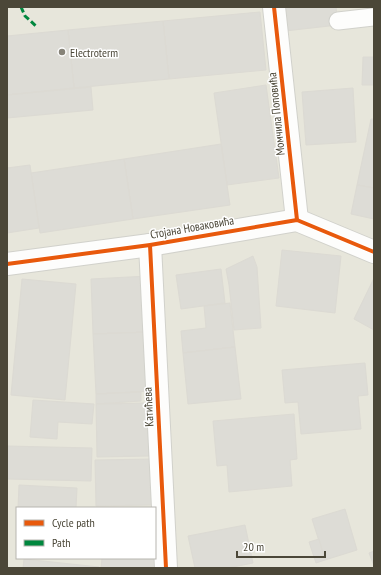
<svg xmlns="http://www.w3.org/2000/svg" width="381" height="575" viewBox="0 0 381 575" font-family="'PT Sans Narrow',sans-serif">
  <style>
    .residential { fill: #e7e6db; fill-rule: evenodd }
    .building { fill: #dddcd6; stroke: #dcdad3 }
    .lines { fill: none; stroke-linecap: round; stroke-linejoin: round }
    .service-casing { stroke: #d1d1cb; stroke-width: 19 }
    .minor-casing { stroke: #d1d1cb; stroke-width: 24 }
    .service { stroke: #fdfdfc; stroke-width: 17 }
    .minor { stroke: #fdfdfc; stroke-width: 22 }
    .quiet { stroke: #00873e; stroke-width: 3; stroke-dasharray: 6 3; stroke-linecap: butt }
    .cycleway-casing { stroke: #fff; stroke-width: 6 }
    .cycleway { stroke: #e8590c; stroke-width: 4 }
    .poi-dot { fill: #868378; stroke: #fff; stroke-width: 1.5 }
    .labels { text-anchor: middle; dominant-baseline: central; stroke-width: 3; stroke-linejoin: round; paint-order: stroke }
    .poi-label { font-size: 12px; fill: #4b4738; stroke: #fff; text-anchor: start }
    .street-label { font-size: 12px; fill: #4b4738; stroke: #fff }
  </style>
  <rect width="100%" height="100%" fill="#f3f3ee"/>
  <path class="residential" d="M7,7H374V568H7ZM17,508H155V558H17Z"/>
  <g class="building">
    <polygon points="282,7 336,7 338,25 285,31"/>
    <polygon points="260,12 266,70 169,79 163,21"/>
    <polygon points="163,21 169,79 74,88 68,30"/>
    <polygon points="68,30 74,88 7,95 7,36"/>
    <polygon points="363,57 374,57 374,85 362,85"/>
    <polygon points="266,85 279,178 227,185 214,93"/>
    <polygon points="91,87 93,110 7,118 7,95"/>
    <polygon points="353,88 356,142 306,145 302,92"/>
    <polygon points="371,119 374,119 374,188 357,185"/>
    <polygon points="221,144 230,205 133,219 124,159"/>
    <polygon points="124,159 133,219 40,233 31,173"/>
    <polygon points="30,165 39,228 7,233 7,168"/>
    <polygon points="357,185 374,188 374,219 351,214"/>
    <polygon points="282,250 341,256 335,313 276,306"/>
    <polygon points="253,256 257,267 261,328 234,330 229,285 226,269"/>
    <polygon points="221,269 225,303 181,309 176,275"/>
    <polygon points="148,276 150,332 93,334 91,279"/>
    <polygon points="374,278 374,330 354,319"/>
    <polygon points="22,279 76,284 65,400 11,395"/>
    <polygon points="230,303 235,347 183,353 181,331 206,328 204,306"/>
    <polygon points="150,332 153,391 96,394 93,334"/>
    <polygon points="235,347 241,399 188,404 183,353"/>
    <polygon points="365,363 368,395 358,396 361,429 301,434 298,402 285,403 282,370"/>
    <polygon points="141,392 141,401 96,404 96,394"/>
    <polygon points="33,400 94,404 92,424 58,422 57,439 30,437"/>
    <polygon points="148,403 149,456 97,457 96,404"/>
    <polygon points="294,414 297,459 290,460 292,486 229,492 227,465 217,466 213,421"/>
    <polygon points="7,446 92,448 91,481 7,479"/>
    <polygon points="153,459 153,505 96,506 95,460"/>
    <polygon points="19,485 77,488 76,508 18,508"/>
    <polygon points="345,509 357,550 325,560 312,519"/>
    <polygon points="245,525 253,563 228,568 195,568 188,536"/>
    <polygon points="319,539 325,560 316,563 309,542"/>
    <polygon points="374,551 374,566 369,553"/>
    <polygon points="102,558 155,558 155,568 101,568"/>
    <polygon points="24,559 99,567 99,568 23,568"/>
  </g>
  <g class="lines">
    <defs>
      <polyline id="service" points="338,21 373,17"/>
      <g id="minor">
        <polyline points="274,7 297,220"/>
        <polyline points="150,245 166,568"/>
        <polyline points="7,264 150,245 297,220 374,252"/>
      </g>
    </defs>
    <use href="#service" class="service-casing"/>
    <use href="#minor" class="minor-casing"/>
    <use href="#service" class="service"/>
    <use href="#minor" class="minor"/>
    <polyline class="quiet" points="21,7 25,16 36,26"/>
    <defs>
      <g id="cycleway">
        <polyline points="274,7 297,220"/>
        <polyline points="150,245 166,568"/>
        <polyline points="7,264 150,245 297,220 374,252"/>
      </g>
    </defs>
    <use href="#cycleway" class="cycleway-casing"/>
    <use href="#cycleway" class="cycleway"/>
  </g>
  <circle class="poi-dot" cx="62" cy="52" r="4"/>
  <g class="labels">
    <g class="poi-label">
      <text x="70" y="52">Electroterm</text>
    </g>
    <g class="street-label">
      <text transform="translate(276 114) rotate(-96)">Момчила Поповића</text>
      <text transform="translate(192 227) rotate(-10)">Стојана Новаковића</text>
      <text transform="translate(148 407) rotate(-93)">Катићева</text>
    </g>
  </g>
  <rect width="381" height="575" fill="none" stroke="#4b4738" stroke-width="16"/>
  <rect x="16" y="507" width="140" height="52" fill="#ffffff" stroke="#b7b5af"/>
  <rect x="24" y="520" width="20" height="6" fill="#e8590c" stroke="#b7b5af"/>
  <text x="52" y="527" font-size="12" fill="#4b4738">Cycle path</text>
  <rect x="24" y="540" width="20" height="6" fill="#00873e" stroke="#b7b5af"/>
  <text x="52" y="547" font-size="12" fill="#4b4738">Path</text>
  <path d="M237 551v6h88v-6" fill="none" stroke="#4b4738" stroke-width="2"/>
  <text x="243" y="551" font-size="12" fill="#4b4738" stroke="#ffffff" stroke-width="3" paint-order="stroke">20 m</text>
</svg>
